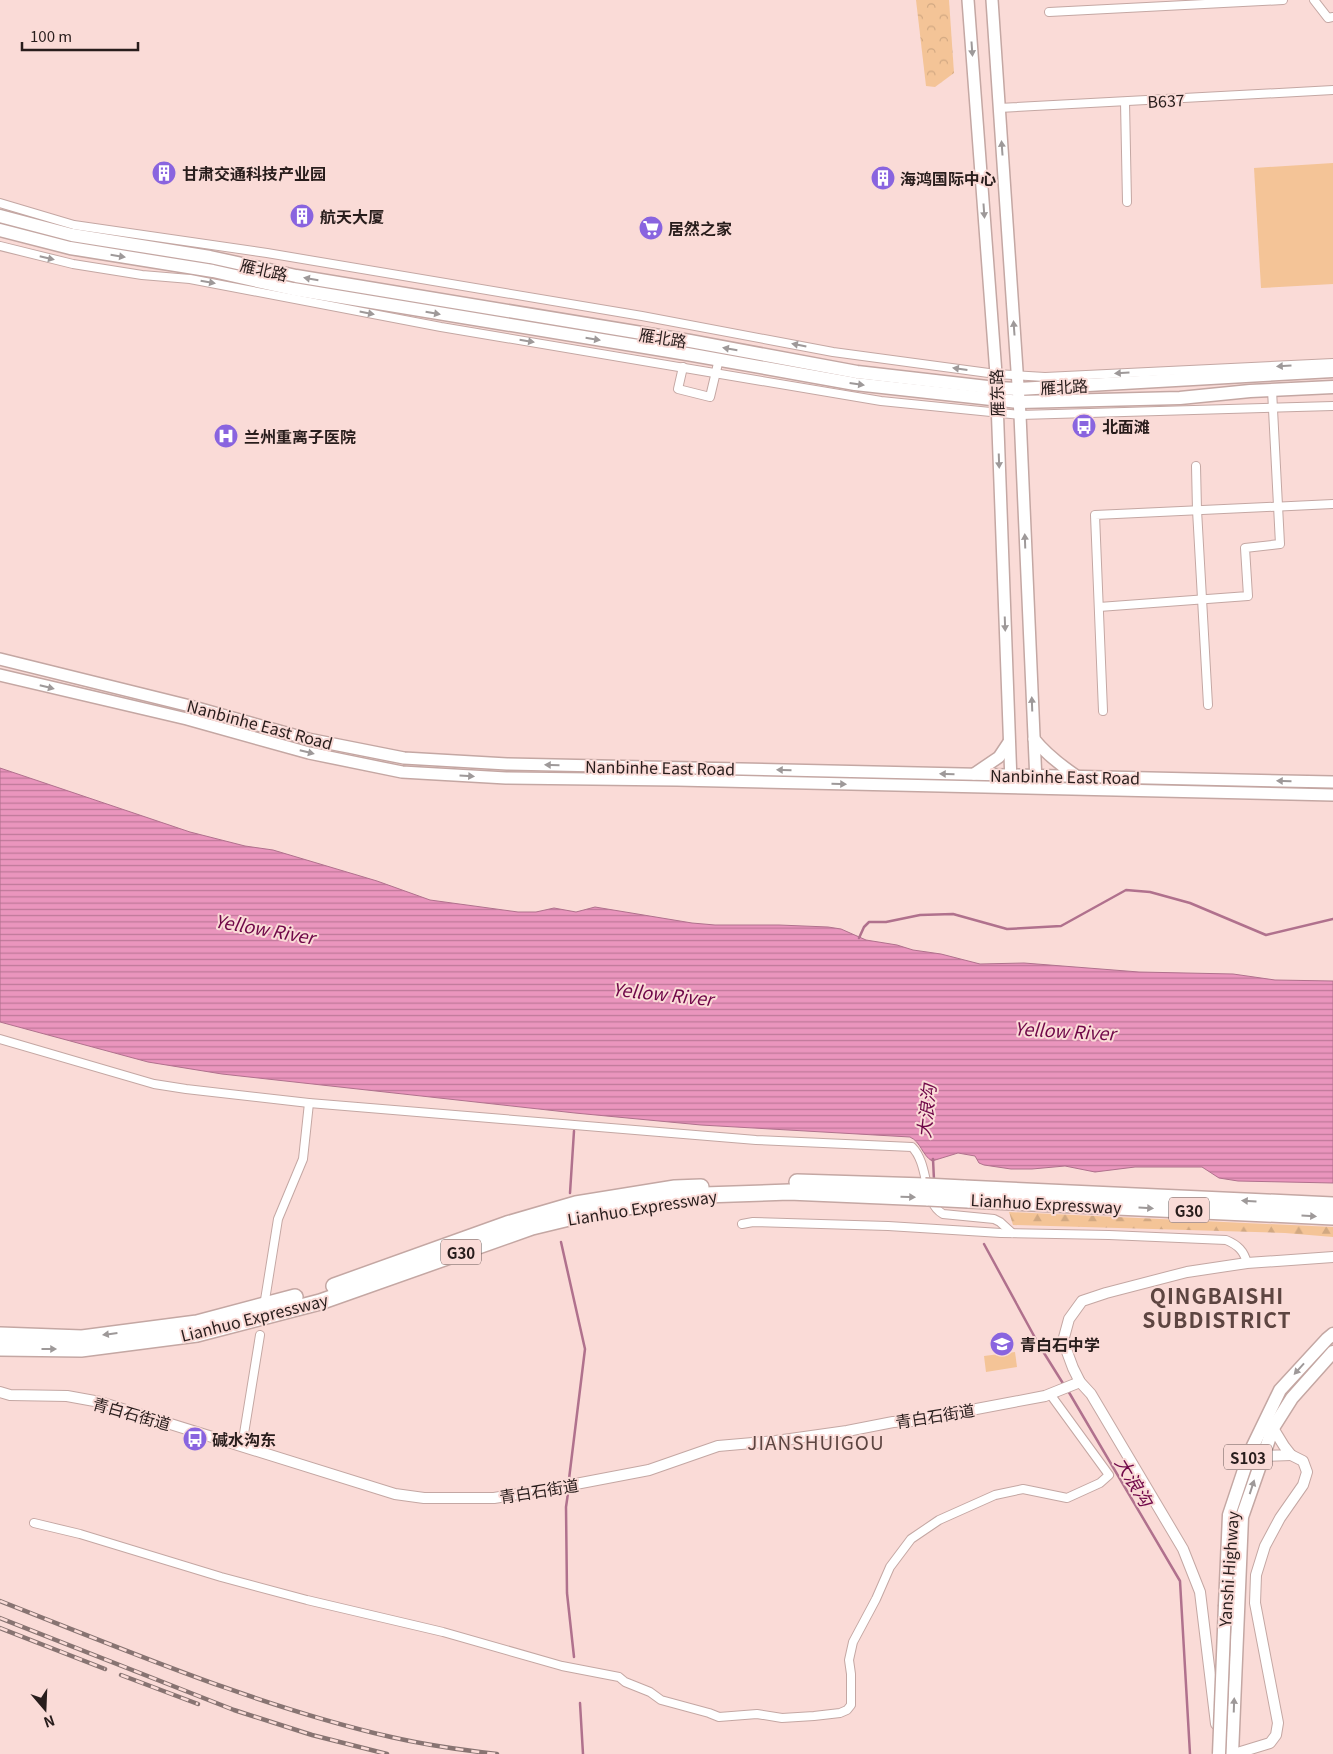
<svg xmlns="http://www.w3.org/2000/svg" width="1333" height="1754" viewBox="0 0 1333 1754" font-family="Georgia,'Noto Sans SC',serif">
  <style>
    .forest { fill: url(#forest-firs) }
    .park { fill: url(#park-crowns) }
    .pitch { fill: #f4c497 }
    .water { fill: url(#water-rules); stroke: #b0718d }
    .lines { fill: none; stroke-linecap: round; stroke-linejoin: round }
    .stream { stroke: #b0718d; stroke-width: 2.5 }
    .minor-casing { stroke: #c4a7a3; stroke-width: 10 }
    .tertiary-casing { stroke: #c4a7a3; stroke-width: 12 }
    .secondary-casing { stroke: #c4a7a3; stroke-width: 14 }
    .primary-casing { stroke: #c4a7a3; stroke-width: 15 }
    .motorway-casing { stroke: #c4a7a3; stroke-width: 18 }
    .minor { stroke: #fff; stroke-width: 8 }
    .tertiary { stroke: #fff; stroke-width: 10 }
    .secondary { stroke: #fff; stroke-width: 11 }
    .primary { stroke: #fff; stroke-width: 12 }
    .motorway { stroke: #fff; stroke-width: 15 }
    .rail-casing { stroke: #887472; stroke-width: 4.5 }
    .rail { stroke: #fadbd7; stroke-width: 2.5; stroke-dasharray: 8; stroke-linecap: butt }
    .primary-bridge-casing { stroke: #c4a7a3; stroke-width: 15; stroke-linecap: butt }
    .motorway-bridge-casing { stroke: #c4a7a3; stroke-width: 18; stroke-linecap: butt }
    .primary-bridge { stroke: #fff; stroke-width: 12 }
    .motorway-bridge { stroke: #fff; stroke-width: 15 }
    .oneway { fill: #9e9999 }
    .labels { text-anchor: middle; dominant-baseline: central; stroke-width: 4; stroke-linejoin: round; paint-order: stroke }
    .shield { fill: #fadbd7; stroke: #675654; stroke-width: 1 }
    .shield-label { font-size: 15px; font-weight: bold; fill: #281d1c }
    .street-label { font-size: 16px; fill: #281d1c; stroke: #fadbd7 }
    .poi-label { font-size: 16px; font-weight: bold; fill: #281d1c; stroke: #fadbd7; text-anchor: start }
    .water-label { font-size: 18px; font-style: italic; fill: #6f0748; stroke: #fadbd7 }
    .quarter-label { font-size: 19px; letter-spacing: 1px; fill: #5d4541; stroke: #fadbd7 }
    .district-label { font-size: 21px; font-weight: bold; letter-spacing: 1px; fill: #5d4541; stroke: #fadbd7 }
  </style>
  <defs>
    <pattern id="forest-firs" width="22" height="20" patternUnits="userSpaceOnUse" patternTransform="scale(1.25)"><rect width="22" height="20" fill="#f4c497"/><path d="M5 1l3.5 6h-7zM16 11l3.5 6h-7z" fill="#d1a882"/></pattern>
    <pattern id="park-crowns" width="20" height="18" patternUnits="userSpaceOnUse" patternTransform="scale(1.25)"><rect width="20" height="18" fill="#f4c497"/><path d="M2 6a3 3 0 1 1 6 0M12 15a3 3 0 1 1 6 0" fill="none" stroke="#d1a882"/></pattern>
    <pattern id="water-rules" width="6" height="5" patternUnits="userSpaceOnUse" patternTransform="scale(1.25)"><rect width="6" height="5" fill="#ea95bd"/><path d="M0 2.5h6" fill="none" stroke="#be7999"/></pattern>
  </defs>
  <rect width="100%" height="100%" fill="#fadbd7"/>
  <polygon class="forest" points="1009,1212 1333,1227 1333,1237 1285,1233 1013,1225"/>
  <polygon class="park" points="916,0 949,0 954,73 935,87 926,86"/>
  <g class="pitch">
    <polygon points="1333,163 1333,284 1261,288 1254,168"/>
    <polygon points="1015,1352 1017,1367 986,1372 984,1356"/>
  </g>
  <path class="water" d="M0,768L190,832L245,846L273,850L377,881L430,900L518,912H536L554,908L576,912L595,907L692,923L715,925H779L828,927L841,929L866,940L897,945L913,950L941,954L980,964L1024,963L1139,972L1233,974L1275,980L1333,981V1183L1238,1181L1219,1178L1202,1167H1135L1095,1172L1065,1166L1032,1169H1011L984,1165L979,1163L975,1156L958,1153L932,1161C922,1155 921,1142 910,1137L701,1125L575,1113L222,1074L148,1062L0,1022Z"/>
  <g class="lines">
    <g class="stream">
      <polyline points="859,938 864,927 869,922 886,922 920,915 953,914 1007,929 1061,926 1126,890 1150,892 1190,903 1266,935 1333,919"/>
      <polyline points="933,1159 934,1180"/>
      <polyline points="570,1193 574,1131"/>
      <polyline points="561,1242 585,1349 569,1479"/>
      <polyline points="984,1244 1039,1345 1064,1385"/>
      <polyline points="1067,1389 1180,1581 1190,1754"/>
      <polyline points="568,1493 566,1507 567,1593 574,1657"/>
      <polyline points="580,1703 583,1754"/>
    </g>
    <defs>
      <g id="minor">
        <polyline points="1314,0 1328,18 1333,17"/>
        <polyline points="1049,12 1283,0"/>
        <polyline points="1125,102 1127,202"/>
        <polyline points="999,108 1333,90"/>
        <polyline points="0,203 74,225 267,253 642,316 833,352 996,374 1045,377 1333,363"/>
        <polyline points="0,246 73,264 142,275 190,279 441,327 881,401 1020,415 1333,406"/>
        <polyline points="683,367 678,389 710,397 719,359"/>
        <polyline points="1196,466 1197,510 1208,705"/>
        <polyline points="1099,607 1248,596 1245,548 1280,544 1272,390"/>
        <polyline points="1103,711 1095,515 1333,504"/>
        <path d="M0,1039L154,1084L186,1089L309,1103L756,1140L912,1147C930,1165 922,1202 943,1214L994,1219L1000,1222L1012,1233"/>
        <path d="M742,1224L753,1222L888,1226L1001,1233L1109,1235L1226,1240C1238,1245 1244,1251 1247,1263"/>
        <polyline points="265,1300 278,1219 303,1159 309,1103"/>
        <polyline points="242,1446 260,1335"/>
        <polyline points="34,1523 80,1534 221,1577 307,1600 443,1632 562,1666 619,1677 625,1682 650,1692 661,1700 709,1713 719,1717 757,1714 782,1718 814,1716 840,1713 847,1710 851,1705 851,1674 849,1660 853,1642 876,1599 890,1567 911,1539 939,1520 995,1495 1023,1489 1067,1498 1100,1483 1109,1475 1050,1394"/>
      </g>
      <g id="tertiary">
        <polyline points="0,1392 10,1395 67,1396 100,1402 395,1494 424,1498 494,1498 560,1487 649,1470 718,1446 776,1441 847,1431 893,1422 913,1421 1045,1396 1080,1382"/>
        <polyline points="1263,1456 1291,1455 1284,1446 1273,1428"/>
        <polyline points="1216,1724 1200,1592 1183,1549 1091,1394 1080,1382 1073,1368 1063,1341 1069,1319 1082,1301 1106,1293 1187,1272 1247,1263 1333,1257"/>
        <polyline points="1234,1754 1270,1743 1276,1735 1278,1723 1255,1603 1256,1575 1265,1546 1280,1518 1303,1485 1307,1472 1303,1461 1291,1455"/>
      </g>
      <g id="secondary">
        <polyline points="968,0 996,374 1011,782"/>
        <polyline points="992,0 1020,415 1036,782"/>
        <polyline points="0,659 190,706 308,739 404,758 507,764 1333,782"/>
        <polyline points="0,675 187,719 309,753 402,772 506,778 677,780 1333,795"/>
        <path d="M1034,739C1046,754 1059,764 1075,775"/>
        <polyline points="974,774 999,757 1009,742"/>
      </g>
      <g id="primary">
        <polyline points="0,216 72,235 210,257 296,276 690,341 857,372 996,388 1018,389 1333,371"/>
        <polyline points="0,230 70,248 213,271 293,289 687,354 855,384 1019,402 1180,398 1250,391 1333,387"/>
        <polyline points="1225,1605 1229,1515 1250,1452 1280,1390 1327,1339 1333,1334"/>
        <polyline points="1232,1754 1242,1517 1273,1428 1292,1398 1333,1352"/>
      </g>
      <g id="motorway">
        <polyline points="797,1182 925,1186"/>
        <polyline points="964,1188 1333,1205"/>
        <polyline points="968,1200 1333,1217"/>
        <polyline points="334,1286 507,1224 576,1204 675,1188 701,1187"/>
        <polyline points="0,1335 82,1338 197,1323 295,1297"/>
        <polyline points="0,1348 81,1349 197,1334 320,1302 532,1227 594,1212 704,1195 789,1192 928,1198"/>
      </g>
    </defs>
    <use href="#minor" class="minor-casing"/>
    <use href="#tertiary" class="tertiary-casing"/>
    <use href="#secondary" class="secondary-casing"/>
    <use href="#primary" class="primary-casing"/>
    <use href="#motorway" class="motorway-casing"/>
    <use href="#minor" class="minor"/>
    <use href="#tertiary" class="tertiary"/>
    <use href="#secondary" class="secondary"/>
    <use href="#primary" class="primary"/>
    <use href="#motorway" class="motorway"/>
    <defs>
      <g id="rail">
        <path d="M0,1601C128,1651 257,1706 391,1737C426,1745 461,1750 497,1754"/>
        <polyline points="0,1618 234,1710 312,1735 387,1754"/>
        <polyline points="0,1628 105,1669"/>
        <polyline points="121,1675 198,1704"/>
      </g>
    </defs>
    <use href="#rail" class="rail-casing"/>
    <use href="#rail" class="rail"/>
    <defs>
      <polyline id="primary-bridge" points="1219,1754 1225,1605"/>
      <g id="motorway-bridge">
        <polyline points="925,1186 964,1188"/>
        <polyline points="928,1198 968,1200"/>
      </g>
    </defs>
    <use href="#primary-bridge" class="primary-bridge-casing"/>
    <use href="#motorway-bridge" class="motorway-bridge-casing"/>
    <use href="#primary-bridge" class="primary-bridge"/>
    <use href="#motorway-bridge" class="motorway-bridge"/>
  </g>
  <defs><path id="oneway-solid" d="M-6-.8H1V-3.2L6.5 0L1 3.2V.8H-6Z" transform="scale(1.25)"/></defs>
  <g class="oneway">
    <use href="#oneway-solid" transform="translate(972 49) rotate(86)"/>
    <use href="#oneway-solid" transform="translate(1002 148) rotate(-94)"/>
    <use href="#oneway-solid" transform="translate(984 211) rotate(86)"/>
    <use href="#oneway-solid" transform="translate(118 256) rotate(9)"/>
    <use href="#oneway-solid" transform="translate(47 258) rotate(13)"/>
    <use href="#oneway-solid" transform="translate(311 279) rotate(-170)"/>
    <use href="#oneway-solid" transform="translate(208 282) rotate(10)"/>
    <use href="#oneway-solid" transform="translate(367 313) rotate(11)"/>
    <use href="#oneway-solid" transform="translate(433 313) rotate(10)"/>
    <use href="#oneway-solid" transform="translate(1014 328) rotate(-94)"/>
    <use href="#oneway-solid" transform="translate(593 339) rotate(9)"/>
    <use href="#oneway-solid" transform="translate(527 341) rotate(9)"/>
    <use href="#oneway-solid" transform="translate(799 345) rotate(-169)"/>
    <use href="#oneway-solid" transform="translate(730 349) rotate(-170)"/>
    <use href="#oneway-solid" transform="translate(1284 366) rotate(177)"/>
    <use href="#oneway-solid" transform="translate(960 369) rotate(-172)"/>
    <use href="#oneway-solid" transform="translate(1122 373) rotate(177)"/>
    <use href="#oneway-solid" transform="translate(857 384) rotate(8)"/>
    <use href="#oneway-solid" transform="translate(999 461) rotate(88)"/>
    <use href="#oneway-solid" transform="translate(1025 541) rotate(-92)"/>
    <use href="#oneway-solid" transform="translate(1005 624) rotate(88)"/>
    <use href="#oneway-solid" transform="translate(47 687) rotate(14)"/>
    <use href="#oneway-solid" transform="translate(1032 704) rotate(-92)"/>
    <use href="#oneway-solid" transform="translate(307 752) rotate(14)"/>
    <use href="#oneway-solid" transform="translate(552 765) rotate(-179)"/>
    <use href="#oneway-solid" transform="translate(784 770) rotate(-179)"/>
    <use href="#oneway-solid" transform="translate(947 774) rotate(-179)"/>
    <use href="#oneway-solid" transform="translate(467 776) rotate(4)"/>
    <use href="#oneway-solid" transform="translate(1284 781) rotate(-179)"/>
    <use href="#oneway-solid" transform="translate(839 784) rotate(1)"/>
    <use href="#oneway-solid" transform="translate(908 1197) rotate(2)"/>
    <use href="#oneway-solid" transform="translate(1249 1201) rotate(-177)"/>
    <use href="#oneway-solid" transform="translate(1146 1208) rotate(3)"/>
    <use href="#oneway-solid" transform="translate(1309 1216) rotate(3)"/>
    <use href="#oneway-solid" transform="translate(110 1334) rotate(173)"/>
    <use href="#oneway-solid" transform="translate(49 1349)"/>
    <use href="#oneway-solid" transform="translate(1299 1369) rotate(132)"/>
    <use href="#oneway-solid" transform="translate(1252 1487) rotate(-72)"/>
    <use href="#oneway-solid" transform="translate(1234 1705) rotate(-88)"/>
  </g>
  <defs>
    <symbol id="building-disc" viewBox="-11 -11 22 22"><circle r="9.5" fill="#8964df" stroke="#fadbd7"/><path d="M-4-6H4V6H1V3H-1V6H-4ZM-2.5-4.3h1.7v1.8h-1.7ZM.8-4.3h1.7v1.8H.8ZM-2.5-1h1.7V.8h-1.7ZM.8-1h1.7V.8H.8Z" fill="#fff"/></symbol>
    <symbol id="supermarket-disc" viewBox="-11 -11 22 22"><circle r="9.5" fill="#8964df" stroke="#fadbd7"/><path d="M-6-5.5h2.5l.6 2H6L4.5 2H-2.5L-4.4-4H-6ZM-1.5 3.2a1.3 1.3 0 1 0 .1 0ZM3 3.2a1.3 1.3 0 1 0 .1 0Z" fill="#fff"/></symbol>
    <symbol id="bus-disc" viewBox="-11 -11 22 22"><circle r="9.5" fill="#8964df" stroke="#fadbd7"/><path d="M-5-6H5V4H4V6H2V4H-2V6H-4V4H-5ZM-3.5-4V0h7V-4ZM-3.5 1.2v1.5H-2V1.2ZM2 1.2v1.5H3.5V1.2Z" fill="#fff"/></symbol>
    <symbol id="hospital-disc" viewBox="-11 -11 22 22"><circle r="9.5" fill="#8964df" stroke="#fadbd7"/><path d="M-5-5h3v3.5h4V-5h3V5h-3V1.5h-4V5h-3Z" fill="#fff"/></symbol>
    <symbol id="school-disc" viewBox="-11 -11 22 22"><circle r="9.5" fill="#8964df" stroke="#fadbd7"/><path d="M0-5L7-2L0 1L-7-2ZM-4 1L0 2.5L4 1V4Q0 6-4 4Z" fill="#fff"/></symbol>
  </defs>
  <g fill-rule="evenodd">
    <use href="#building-disc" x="150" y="159" width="28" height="28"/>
    <use href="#building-disc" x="869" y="164" width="28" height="28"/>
    <use href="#building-disc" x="288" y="202" width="28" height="28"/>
    <use href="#supermarket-disc" x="637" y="214" width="28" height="28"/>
    <use href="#bus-disc" x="1070" y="412" width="28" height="28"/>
    <use href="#hospital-disc" x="212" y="422" width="28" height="28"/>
    <use href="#school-disc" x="988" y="1330" width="28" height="28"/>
    <use href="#bus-disc" x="181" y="1425" width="28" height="28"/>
  </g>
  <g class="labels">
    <g class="shield">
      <rect x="1169" y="1197.5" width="40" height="25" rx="4"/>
      <rect x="441" y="1239.5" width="40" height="25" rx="4"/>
      <rect x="1224" y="1444.5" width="48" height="25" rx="4"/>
    </g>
    <g class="shield-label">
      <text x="1189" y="1210">G30</text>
      <text x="461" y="1252">G30</text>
      <text x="1248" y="1457">S103</text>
    </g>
    <g class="street-label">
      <text transform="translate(1166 100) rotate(-3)">B637</text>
      <text transform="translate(264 269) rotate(13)">雁北路</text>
      <text transform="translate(663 337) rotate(9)">雁北路</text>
      <text transform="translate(1064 386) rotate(-3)">雁北路</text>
      <text transform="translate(996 393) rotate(-92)">雁东路</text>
      <text transform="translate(260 724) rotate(15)">Nanbinhe East Road</text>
      <text transform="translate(660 767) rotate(1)">Nanbinhe East Road</text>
      <text transform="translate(1065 776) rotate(1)">Nanbinhe East Road</text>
      <text transform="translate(1046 1203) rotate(3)">Lianhuo Expressway</text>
      <text transform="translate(642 1207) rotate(-9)">Lianhuo Expressway</text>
      <text transform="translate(254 1317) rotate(-14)">Lianhuo Expressway</text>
      <text transform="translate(132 1413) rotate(16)">青白石街道</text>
      <text transform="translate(935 1415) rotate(-9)">青白石街道</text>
      <text transform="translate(539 1490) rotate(-9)">青白石街道</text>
      <text transform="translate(1228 1569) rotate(-86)">Yanshi Highway</text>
    </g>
    <g class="poi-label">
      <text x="182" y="173">甘肃交通科技产业园</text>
      <text x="900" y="178">海鸿国际中心</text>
      <text x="320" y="216">航天大厦</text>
      <text x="668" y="228">居然之家</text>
      <text x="1102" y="426">北面滩</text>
      <text x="244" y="436">兰州重离子医院</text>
      <text x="1020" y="1344">青白石中学</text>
      <text x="212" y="1439">碱水沟东</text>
    </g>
    <g class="water-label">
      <text transform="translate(265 928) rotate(10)">Yellow River</text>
      <text transform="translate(663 993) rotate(6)">Yellow River</text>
      <text transform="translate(1065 1030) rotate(3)">Yellow River</text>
      <text transform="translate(925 1111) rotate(-84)">大浪沟</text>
      <text transform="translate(1135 1481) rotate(59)">大浪沟</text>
    </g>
    <g class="quarter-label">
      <text x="816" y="1441">JIANSHUIGOU</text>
    </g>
    <g class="district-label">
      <text x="1217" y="1295">QINGBAISHI<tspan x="1217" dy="24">SUBDISTRICT</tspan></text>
    </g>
  </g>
  <g transform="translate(45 1709) rotate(161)" stroke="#fadbd7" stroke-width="4" paint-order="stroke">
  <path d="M0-4L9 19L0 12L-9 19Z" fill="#281d1c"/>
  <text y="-8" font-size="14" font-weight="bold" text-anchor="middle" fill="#281d1c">N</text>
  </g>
  <path d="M22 42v8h116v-8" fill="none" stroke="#281d1c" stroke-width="2.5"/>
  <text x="30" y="42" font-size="15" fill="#281d1c" stroke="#fadbd7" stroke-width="4" paint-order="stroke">100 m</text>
</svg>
